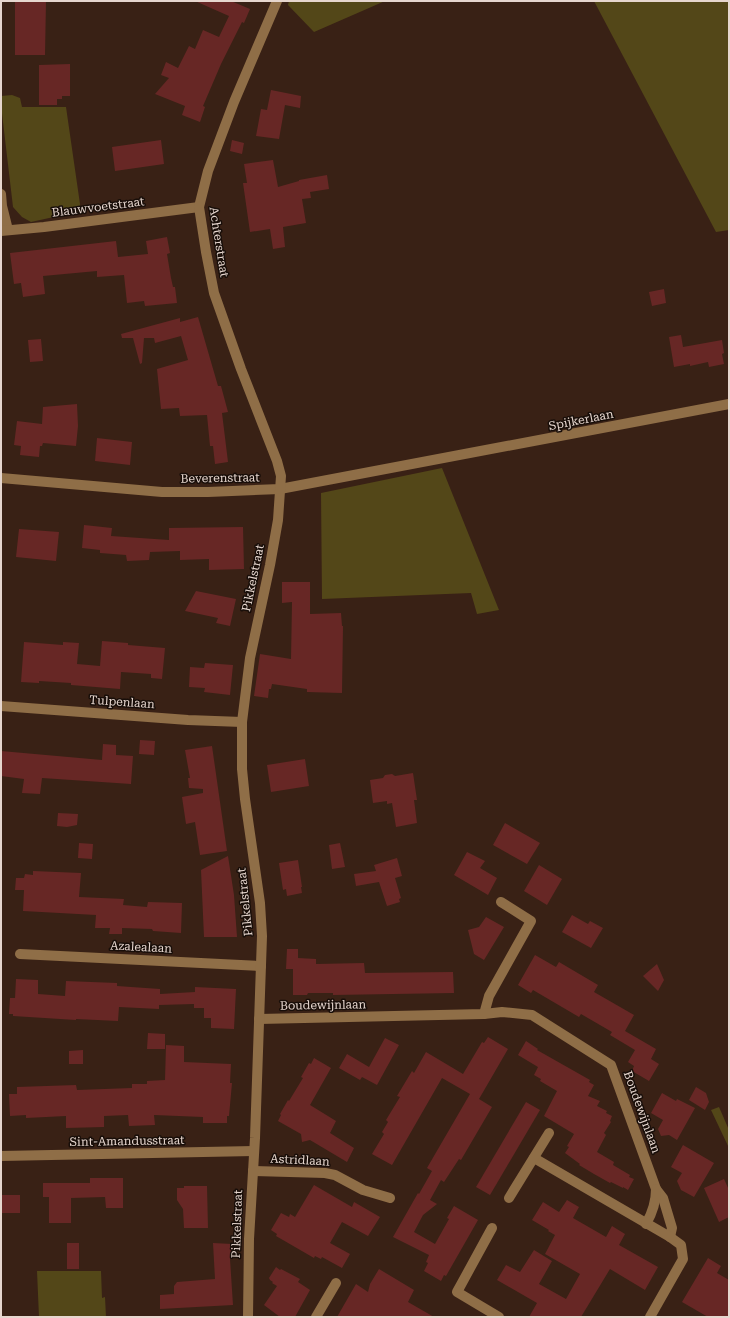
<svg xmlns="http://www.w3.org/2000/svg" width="730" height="1318" viewBox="0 0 730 1318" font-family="'Roboto Serif',serif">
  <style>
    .green { fill: #534718 }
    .building { fill: #672725 }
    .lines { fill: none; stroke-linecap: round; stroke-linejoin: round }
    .minor { stroke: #8f6e47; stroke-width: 10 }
    .labels { text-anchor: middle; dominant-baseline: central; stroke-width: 3; stroke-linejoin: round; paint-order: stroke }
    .street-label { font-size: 12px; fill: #e6d6ce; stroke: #180e09 }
  </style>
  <rect width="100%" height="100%" fill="#392115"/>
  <g class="green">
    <polygon points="289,1 385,1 314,32 288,5"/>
    <polygon points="594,1 729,1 729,230 716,232"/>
    <polygon points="12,95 20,98 22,107 66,107 81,211 31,222 22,217 13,207 1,105 1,96"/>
    <polygon points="442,468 499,610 477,614 471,593 322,599 321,493"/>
    <polygon points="719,1107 729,1130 729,1148 711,1110"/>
    <polygon points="37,1271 101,1271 102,1298 105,1297 106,1317 39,1317"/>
  </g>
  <g class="building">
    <polygon points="15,1 46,1 45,55 15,55"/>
    <polygon points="195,1 231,1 250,9 244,23 242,22 221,64 203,106 205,107 200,122 182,115 185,106 155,94 169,78 161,75 166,62 178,68 189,46 195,49 203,30 219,37 229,16"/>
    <polygon points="70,64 70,96 62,96 62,99 57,99 57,105 39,105 39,65"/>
    <polygon points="271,90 301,96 300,108 285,105 279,139 256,136 261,109 267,110"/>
    <polygon points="161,140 164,164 115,171 112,147"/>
    <polygon points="232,140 244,143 242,154 230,151"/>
    <polygon points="273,160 278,187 299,181 299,180 327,175 329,189 310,192 311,198 302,199 306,223 283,227 285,247 273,249 270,229 250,232 243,183 247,183 244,164"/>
    <polygon points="167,237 170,253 167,254 171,278 173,287 175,287 177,303 145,306 144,301 127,303 124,275 97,277 97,271 43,276 45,294 23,297 21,283 14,284 10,253 116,241 118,257 148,254 146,241"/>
    <polygon points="664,289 666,303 652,306 649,292"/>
    <polygon points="198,317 218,386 221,386 228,412 222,413 228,462 215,464 213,446 210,446 207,415 180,416 179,408 161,409 157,369 188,360 181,336 155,343 154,338 144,338 142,363 140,364 133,338 122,338 121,334 180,318 180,322"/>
    <polygon points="681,335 683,347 722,340 724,353 722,354 724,364 709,367 708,362 690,366 690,364 674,367 669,337"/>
    <polygon points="41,339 43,361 30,362 28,340"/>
    <polygon points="77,404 78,426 76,446 43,443 42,446 40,446 39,457 20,455 21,446 14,445 17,421 42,424 43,407"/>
    <polygon points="97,438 132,442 130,465 95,461"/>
    <polygon points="84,525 112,528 111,536 169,540 169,528 243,527 244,569 209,570 209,559 180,560 180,551 150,552 149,560 127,561 126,555 100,553 100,550 82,548"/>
    <polygon points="19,529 59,532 56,561 16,557"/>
    <polygon points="282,582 310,582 310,614 341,613 342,626 343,626 342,693 307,692 307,689 272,684 271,689 269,689 268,698 254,696 260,654 291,659 292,602 282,603"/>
    <polygon points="196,591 236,599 230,626 216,623 218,618 185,611"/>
    <polygon points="102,641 128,643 128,645 165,648 162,679 151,678 151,674 121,672 120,689 71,685 71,683 39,681 39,683 21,682 24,642 63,645 63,642 79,643 77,664 100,666"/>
    <polygon points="205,663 233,665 230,695 204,692 205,688 189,687 190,667 204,668"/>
    <polygon points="140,740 155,741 154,755 139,754"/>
    <polygon points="103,744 116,745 116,755 133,756 131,784 42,778 40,794 22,793 24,779 1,776 1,751 102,760"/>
    <polygon points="212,746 227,851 200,855 195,822 186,824 182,797 203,793 203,789 189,788 188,778 190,778 185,750"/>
    <polygon points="305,759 309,786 271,792 267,765"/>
    <polygon points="413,773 417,800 414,800 417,823 396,827 392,803 387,804 387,801 373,803 370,780 383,778 385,775 392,774 395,776"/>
    <polygon points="58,813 78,814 77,825 67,827 57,826"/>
    <polygon points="505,823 540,843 527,864 493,845"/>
    <polygon points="79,843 93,844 92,859 78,858"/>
    <polygon points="340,843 345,867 332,869 329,845"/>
    <polygon points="467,852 485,861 480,868 497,878 488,895 454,875"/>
    <polygon points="228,856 234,895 237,937 204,937 201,870"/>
    <polygon points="397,858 402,876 395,878 401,898 399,899 400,902 387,906 379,882 356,886 354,874 376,871 374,865"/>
    <polygon points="298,860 302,887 301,887 302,893 287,896 286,889 283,890 279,863"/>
    <polygon points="539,865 562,879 547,905 524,891"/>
    <polygon points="33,871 81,873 79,897 124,899 123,905 147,907 148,902 182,903 181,933 153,931 152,929 122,928 122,934 109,934 110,928 95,928 96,915 23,911 24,890 15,890 16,878 24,878 25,874 33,875"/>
    <polygon points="572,915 588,924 590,921 603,928 591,948 562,932"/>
    <polygon points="486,917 504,927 484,960 474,954 468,930 479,927"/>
    <polygon points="287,949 298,949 298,958 316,959 316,964 364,963 365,973 453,972 454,993 333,995 333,993 308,993 307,995 293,995 293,969 286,969"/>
    <polygon points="535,955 556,967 559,962 598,985 594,992 634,1015 625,1031 656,1049 651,1059 659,1064 649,1081 632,1071 634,1066 628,1062 635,1050 610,1035 612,1032 581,1014 579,1017 533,990 531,993 518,985"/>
    <polygon points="657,964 664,980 658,991 643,976"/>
    <polygon points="16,979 38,980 38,994 65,996 66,981 117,983 117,986 160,989 160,994 195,992 195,987 236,989 234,1029 211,1028 211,1018 204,1018 204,1008 194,1008 194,1004 159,1005 159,1009 119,1007 118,1021 76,1019 76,1020 13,1016 13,1014 9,1014 10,998 15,998"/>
    <polygon points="148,1033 165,1034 165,1049 147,1049"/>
    <polygon points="488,1037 508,1049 479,1099 492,1107 461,1160 459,1159 444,1182 441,1180 430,1200 437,1204 423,1215 414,1232 435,1244 449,1219 447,1218 454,1206 478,1220 446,1276 444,1275 441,1281 424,1271 428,1263 426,1262 429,1255 393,1237 418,1193 419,1194 432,1171 427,1168 470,1094 442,1078 392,1165 372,1154 384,1134 382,1132 388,1122 386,1120 400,1097 397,1096 412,1071 414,1073 426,1052 463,1074 482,1042 484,1043"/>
    <polygon points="385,1038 399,1045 377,1085 362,1077 360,1080 339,1068 347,1054 369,1067"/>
    <polygon points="526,1041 538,1049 537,1050 590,1080 589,1082 594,1085 588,1096 600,1101 597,1106 607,1111 606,1113 612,1116 610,1121 611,1122 604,1133 606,1135 597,1152 614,1162 613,1165 630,1175 629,1177 634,1179 628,1190 623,1187 623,1188 611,1182 610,1183 594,1174 579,1165 580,1164 565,1153 569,1147 567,1146 574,1134 544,1116 557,1091 540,1081 541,1079 534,1075 538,1067 518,1055"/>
    <polygon points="166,1045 184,1046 184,1062 231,1064 230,1083 232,1083 229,1116 227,1116 227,1123 203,1123 203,1117 154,1115 155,1125 129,1126 128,1115 104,1116 104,1127 66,1128 66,1116 26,1118 26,1115 10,1116 9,1094 17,1094 17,1087 76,1085 77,1090 132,1088 132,1084 147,1084 147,1081 165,1080"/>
    <polygon points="83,1050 83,1064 69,1064 69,1051"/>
    <polygon points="314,1058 331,1068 310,1105 336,1121 330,1133 354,1148 347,1162 310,1140 302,1142 301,1134 278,1121 281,1115 280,1114 288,1100 289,1101 303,1078 301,1077 309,1063 311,1064"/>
    <polygon points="696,1087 706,1093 709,1102 705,1110 689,1100"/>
    <polygon points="662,1093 676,1101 677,1099 695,1108 677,1140 669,1135 661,1136 658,1129 663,1120 651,1113"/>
    <polygon points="526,1102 540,1110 490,1195 476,1187"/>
    <polygon points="683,1145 714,1163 694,1197 681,1190 677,1181 682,1173 671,1167"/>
    <polygon points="90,1178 123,1178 123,1208 106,1208 105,1197 71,1198 71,1223 49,1223 49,1197 43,1197 43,1183 90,1183"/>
    <polygon points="724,1179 729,1190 729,1217 719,1222 704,1188"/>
    <polygon points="314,1185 352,1207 354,1202 380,1217 368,1236 342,1222 330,1243 350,1254 342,1268 322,1257 321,1259 315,1256 314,1258 276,1236 277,1234 271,1230 281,1213 289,1217 290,1214 295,1217"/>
    <polygon points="184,1186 207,1186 208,1228 184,1228 183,1209 177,1200 177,1188 184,1188"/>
    <rect x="1" y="1195" width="19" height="18"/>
    <polygon points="567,1200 579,1207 573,1218 606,1237 612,1226 625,1234 619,1245 658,1267 645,1290 610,1269 581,1317 529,1317 537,1303 497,1280 506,1265 520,1272 534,1250 552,1261 539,1284 566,1299 580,1274 545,1254 555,1235 548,1231 549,1230 532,1220 543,1202 559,1212"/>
    <rect x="67" y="1243" width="12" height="26"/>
    <polygon points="213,1243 232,1244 233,1259 230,1259 233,1305 160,1309 160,1295 174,1294 174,1286 177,1282 215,1279"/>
    <polygon points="708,1258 721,1266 717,1273 729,1280 729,1317 708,1317 682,1302"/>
    <polygon points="276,1267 280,1270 281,1269 300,1279 298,1282 310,1290 295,1317 280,1317 264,1305 277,1286 272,1283 273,1282 270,1280 269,1278"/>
    <polygon points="379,1269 414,1290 408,1302 434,1317 337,1317 356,1284 368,1292 370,1284"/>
  </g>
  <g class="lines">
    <g class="minor">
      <polyline points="1,194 2,206 8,230"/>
      <polyline points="1,231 44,227 199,207"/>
      <polyline points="1,478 162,492 208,492 280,489 729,404"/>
      <polyline points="1,706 188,720 242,722"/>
      <polyline points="20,954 261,966"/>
      <polyline points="484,1014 489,996 531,921 501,902"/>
      <polyline points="259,1019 484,1014 502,1012 532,1015 611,1065 656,1189 663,1198 672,1228 670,1237"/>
      <polyline points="1,1156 254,1151"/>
      <polyline points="534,1158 670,1237 681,1245 683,1259 650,1317"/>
      <polyline points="253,1171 325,1173 335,1175 363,1190 390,1198"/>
      <polyline points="509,1198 549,1133"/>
      <path d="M646,1224C653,1212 656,1202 656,1189"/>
      <polyline points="492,1228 457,1292 499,1317"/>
      <polyline points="248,1317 249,1239 255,1138 262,936 260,903 245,799 242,769 242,722 250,658 270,565 278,520 281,476 277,461 241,369 214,293 206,252 199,207 208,171 234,102 277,1"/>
      <polyline points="316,1317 336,1283"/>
    </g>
  </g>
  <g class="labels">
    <g class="street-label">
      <text transform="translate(98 207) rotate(-7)">Blauwvoetstraat</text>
      <text transform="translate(219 242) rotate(81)">Achterstraat</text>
      <text transform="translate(581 420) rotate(-11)">Spijkerlaan</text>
      <text transform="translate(220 478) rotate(-1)">Beverenstraat</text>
      <text transform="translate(253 578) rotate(-78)">Pikkelstraat</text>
      <text transform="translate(122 702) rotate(4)">Tulpenlaan</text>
      <text transform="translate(245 902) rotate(-96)">Pikkelstraat</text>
      <text transform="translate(141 947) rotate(3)">Azalealaan</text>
      <text transform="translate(323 1005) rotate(-1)">Boudewijnlaan</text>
      <text transform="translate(642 1112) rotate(70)">Boudewijnlaan</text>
      <text transform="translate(127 1141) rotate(-1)">Sint-Amandusstraat</text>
      <text transform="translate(300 1160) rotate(3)">Astridlaan</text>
      <text transform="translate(237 1224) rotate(-88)">Pikkelstraat</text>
    </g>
  </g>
  <rect width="730" height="1318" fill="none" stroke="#e6d6ce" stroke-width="4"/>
</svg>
